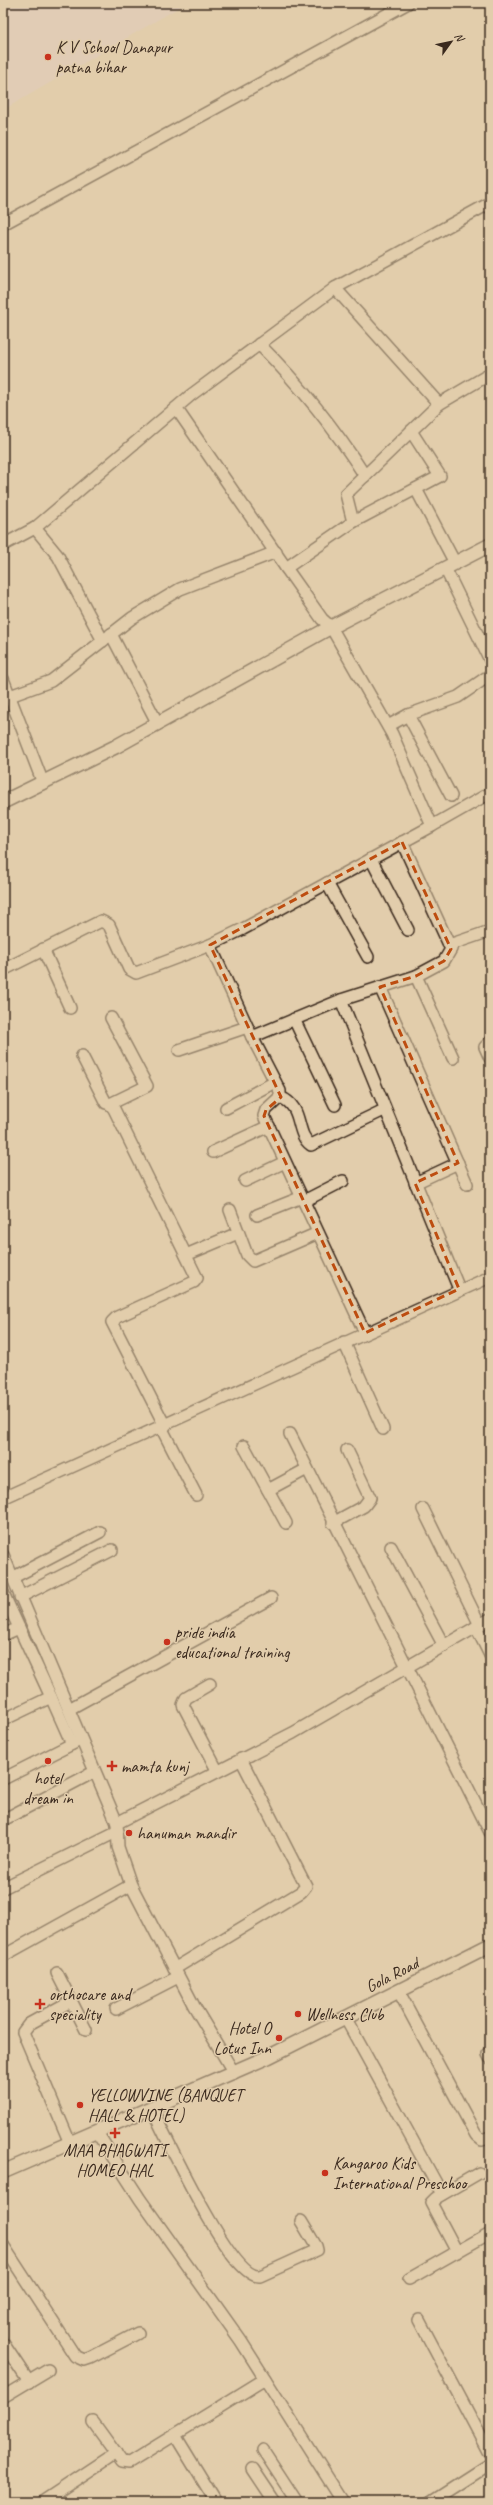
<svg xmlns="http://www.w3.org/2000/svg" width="493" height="2505" viewBox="0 0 493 2505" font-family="Caveat,sans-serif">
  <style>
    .built { fill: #dfcac2 }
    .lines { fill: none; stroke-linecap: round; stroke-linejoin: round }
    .minor-casing { stroke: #3b2a1e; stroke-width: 14 }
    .tertiary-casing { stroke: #3b2a1e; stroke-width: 16 }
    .minor { stroke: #e2cdac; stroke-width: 11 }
    .tertiary { stroke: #e2cdac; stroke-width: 13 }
    .marked { fill: none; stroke: #bd4d10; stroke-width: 3; stroke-dasharray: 8 5; stroke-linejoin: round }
    .poi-dot { fill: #c8321e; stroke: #e2cdac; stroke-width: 1.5 }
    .labels { text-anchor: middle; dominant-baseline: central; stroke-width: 3; stroke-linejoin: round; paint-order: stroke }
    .poi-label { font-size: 17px; fill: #3b2a1e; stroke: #e2cdac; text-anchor: start }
    .street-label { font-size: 17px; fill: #3b2a1e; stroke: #e2cdac }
  </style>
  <rect width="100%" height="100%" fill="#e2cdac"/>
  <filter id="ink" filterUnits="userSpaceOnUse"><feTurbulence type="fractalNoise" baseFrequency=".025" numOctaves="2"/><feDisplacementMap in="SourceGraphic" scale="8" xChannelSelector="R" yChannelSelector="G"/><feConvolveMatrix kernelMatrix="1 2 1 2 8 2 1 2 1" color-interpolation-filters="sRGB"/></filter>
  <g filter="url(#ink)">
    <polygon class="built" points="3,3 182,3 183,5 3,110"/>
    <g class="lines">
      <defs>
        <g id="minor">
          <polyline points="3,224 408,3"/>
          <polyline points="335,288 439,404 490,374"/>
          <path d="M259,344C300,385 334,427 365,476"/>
          <polyline points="176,408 286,568 322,619 331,627 392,734 432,826 490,793"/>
          <polyline points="416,489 455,563"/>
          <polyline points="353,522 440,476 411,431"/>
          <polyline points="35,528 58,556 103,641"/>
          <polyline points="3,545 35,528 191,395 335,288 490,203"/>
          <polyline points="286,568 353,522 346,494 439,404"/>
          <polyline points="445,568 490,660"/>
          <polyline points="111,634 158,724"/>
          <polyline points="3,679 43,783"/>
          <polyline points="10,696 51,681 132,618 180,589 276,552"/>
          <polyline points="408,715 451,796"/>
          <polyline points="388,726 408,715 458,697 490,675"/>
          <polyline points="371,859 408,930"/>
          <polyline points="327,883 368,957"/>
          <polyline points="210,945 252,1037 280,1091 280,1097 266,1110 264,1116 365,1333"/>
          <polyline points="449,945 490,931"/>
          <polyline points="43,949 70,1008"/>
          <polyline points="3,970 101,921 109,925 129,969 136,973 210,945 243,929 432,826"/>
          <polyline points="416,976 453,1058"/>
          <polyline points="380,987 467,1184"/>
          <polyline points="341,1000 459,1289"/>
          <polyline points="294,1019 335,1105"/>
          <polyline points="252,1037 341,1000 416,976 444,961 451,949 402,842"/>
          <polyline points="490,1042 485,1047 490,1058"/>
          <polyline points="179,1050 247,1027"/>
          <polyline points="82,1056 106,1103 110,1104 114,1109 197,1278 194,1282 117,1317 112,1322 165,1426"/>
          <path d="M280,1097C305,1107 294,1133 311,1145L384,1110"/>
          <polyline points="110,1104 147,1086 111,1018"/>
          <polyline points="226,1108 275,1082"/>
          <polyline points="213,1152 269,1126"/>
          <polyline points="245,1181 285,1162"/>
          <polyline points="415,1183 458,1163"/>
          <polyline points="304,1201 343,1181"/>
          <polyline points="230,1210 247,1255 253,1261 318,1233"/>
          <polyline points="257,1215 302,1197"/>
          <polyline points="186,1255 238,1233"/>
          <polyline points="344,1342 383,1429"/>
          <polyline points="161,1427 196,1495"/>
          <polyline points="290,1434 490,1832"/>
          <polyline points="244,1446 286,1523"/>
          <polyline points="268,1490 307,1469"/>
          <polyline points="3,1498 490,1277"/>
          <polyline points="423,1509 480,1625"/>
          <polyline points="333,1523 364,1506 370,1498 347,1450"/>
          <polyline points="391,1547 444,1646"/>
          <polyline points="3,1555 117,1823 118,1847 131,1885 194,2006 234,2073"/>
          <polyline points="12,1578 100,1532"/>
          <polyline points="3,1593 51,1697"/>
          <polyline points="20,1597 112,1550"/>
          <polyline points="476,1627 490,1655"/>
          <polyline points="3,1635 19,1628"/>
          <polyline points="210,1684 186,1698 183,1705 217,1770"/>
          <polyline points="69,1709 271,1598"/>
          <polyline points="3,1720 51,1697 72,1744"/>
          <polyline points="3,1779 78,1741"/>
          <polyline points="3,1820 94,1772"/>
          <polyline points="117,1823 293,1733 490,1619"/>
          <polyline points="3,1888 118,1831"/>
          <polyline points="3,1956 131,1885"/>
          <polyline points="174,1969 301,1892 306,1886 241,1759"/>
          <polyline points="57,1973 86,2030"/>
          <polyline points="399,1992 476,2135 482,2140 490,2137"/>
          <polyline points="116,2009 178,1977"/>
          <polyline points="346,2019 442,2194"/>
          <polyline points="488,2054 490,2058"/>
          <path d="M151,2107C165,2134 231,2280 260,2276L317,2250L316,2246L301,2221"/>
          <polyline points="96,2131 140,2199 241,2341 343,2502"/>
          <polyline points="70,2143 23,2032 29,2024 71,2001"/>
          <polyline points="3,2245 75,2356 84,2360 90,2358 138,2333"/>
          <polyline points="457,2252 431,2203 436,2198 479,2173"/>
          <polyline points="409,2279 490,2233"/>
          <polyline points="419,2320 490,2454"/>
          <polyline points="3,2343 29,2382"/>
          <polyline points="3,2397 48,2370"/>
          <polyline points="93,2422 122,2462 129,2463 265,2379"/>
          <polyline points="175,2435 216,2502"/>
          <polyline points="263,2450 297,2502"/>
          <polyline points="253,2469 275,2502"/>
          <polyline points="42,2502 116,2453"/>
          <polyline points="431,2502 490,2464"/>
        </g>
        <g id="tertiary">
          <polyline points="3,802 115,747 331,627 490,545"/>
          <polyline points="3,2172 268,2057 490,1945"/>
        </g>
      </defs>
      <use href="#minor" class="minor-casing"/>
      <use href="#tertiary" class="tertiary-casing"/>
      <use href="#minor" class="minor"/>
      <use href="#tertiary" class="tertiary"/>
    </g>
  </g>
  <path d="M0 0H493V2505H0ZM402,842L451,949L444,961L416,976L380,987L458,1163L415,1183L459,1289L365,1333L264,1116L266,1110L281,1097L210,945Z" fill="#e2cdac" fill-opacity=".55" fill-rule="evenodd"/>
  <path class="marked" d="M402,842L451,949L444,961L416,976L380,987L458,1163L415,1183L459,1289L365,1333L264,1116L266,1110L281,1097L210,945Z"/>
  <g class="poi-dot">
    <circle cx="48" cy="57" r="4"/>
    <circle cx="167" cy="1642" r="4"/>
    <circle cx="48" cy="1761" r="4"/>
    <path d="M110 1760h4v4h4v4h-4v4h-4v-4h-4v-4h4z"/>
    <circle cx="129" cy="1833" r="4"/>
    <path d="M38 1998h4v4h4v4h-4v4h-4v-4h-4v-4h4z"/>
    <circle cx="298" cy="2014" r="4"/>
    <circle cx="279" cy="2038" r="4"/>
    <circle cx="80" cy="2105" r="4"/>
    <path d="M113 2127h4v4h4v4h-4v4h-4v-4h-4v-4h4z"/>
    <circle cx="325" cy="2173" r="4"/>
  </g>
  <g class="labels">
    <g class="poi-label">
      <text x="56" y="47">K V School Danapur<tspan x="56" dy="20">patna bihar</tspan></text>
      <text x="175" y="1632">pride india<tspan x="175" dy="20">educational training</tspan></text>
      <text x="121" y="1766">mamta kunj</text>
      <text x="48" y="1778" text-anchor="middle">hotel<tspan x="48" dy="20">dream in</tspan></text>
      <text x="137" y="1833">hanuman mandir</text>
      <text x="49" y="1994">orthocare and<tspan x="49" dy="20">speciality</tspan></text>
      <text x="306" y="2014">Wellness Club</text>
      <text x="271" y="2028" text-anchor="end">Hotel O<tspan x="271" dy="20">Lotus Inn</tspan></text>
      <text x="88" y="2095">YELLOWVINE (BANQUET<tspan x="88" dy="20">HALL &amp; HOTEL)</tspan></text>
      <text x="115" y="2150" text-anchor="middle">MAA BHAGWATI<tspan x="115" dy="20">HOMEO HAL</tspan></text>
      <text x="333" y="2163">Kangaroo Kids<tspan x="333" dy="20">International Preschoo</tspan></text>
    </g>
    <g class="street-label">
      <text transform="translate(392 1975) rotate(-27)">Gola Road</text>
    </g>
  </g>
  <rect width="493" height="2505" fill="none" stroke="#e2cdac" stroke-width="16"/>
  <rect x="8" y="8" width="477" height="2489" fill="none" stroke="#3b2a1e" stroke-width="1.5" filter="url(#ink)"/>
  <g transform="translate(451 42) rotate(57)" stroke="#e2cdac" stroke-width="3" paint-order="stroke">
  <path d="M0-3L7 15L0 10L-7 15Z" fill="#3b2a1e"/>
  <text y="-6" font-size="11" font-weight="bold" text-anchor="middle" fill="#3b2a1e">N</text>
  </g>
</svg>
